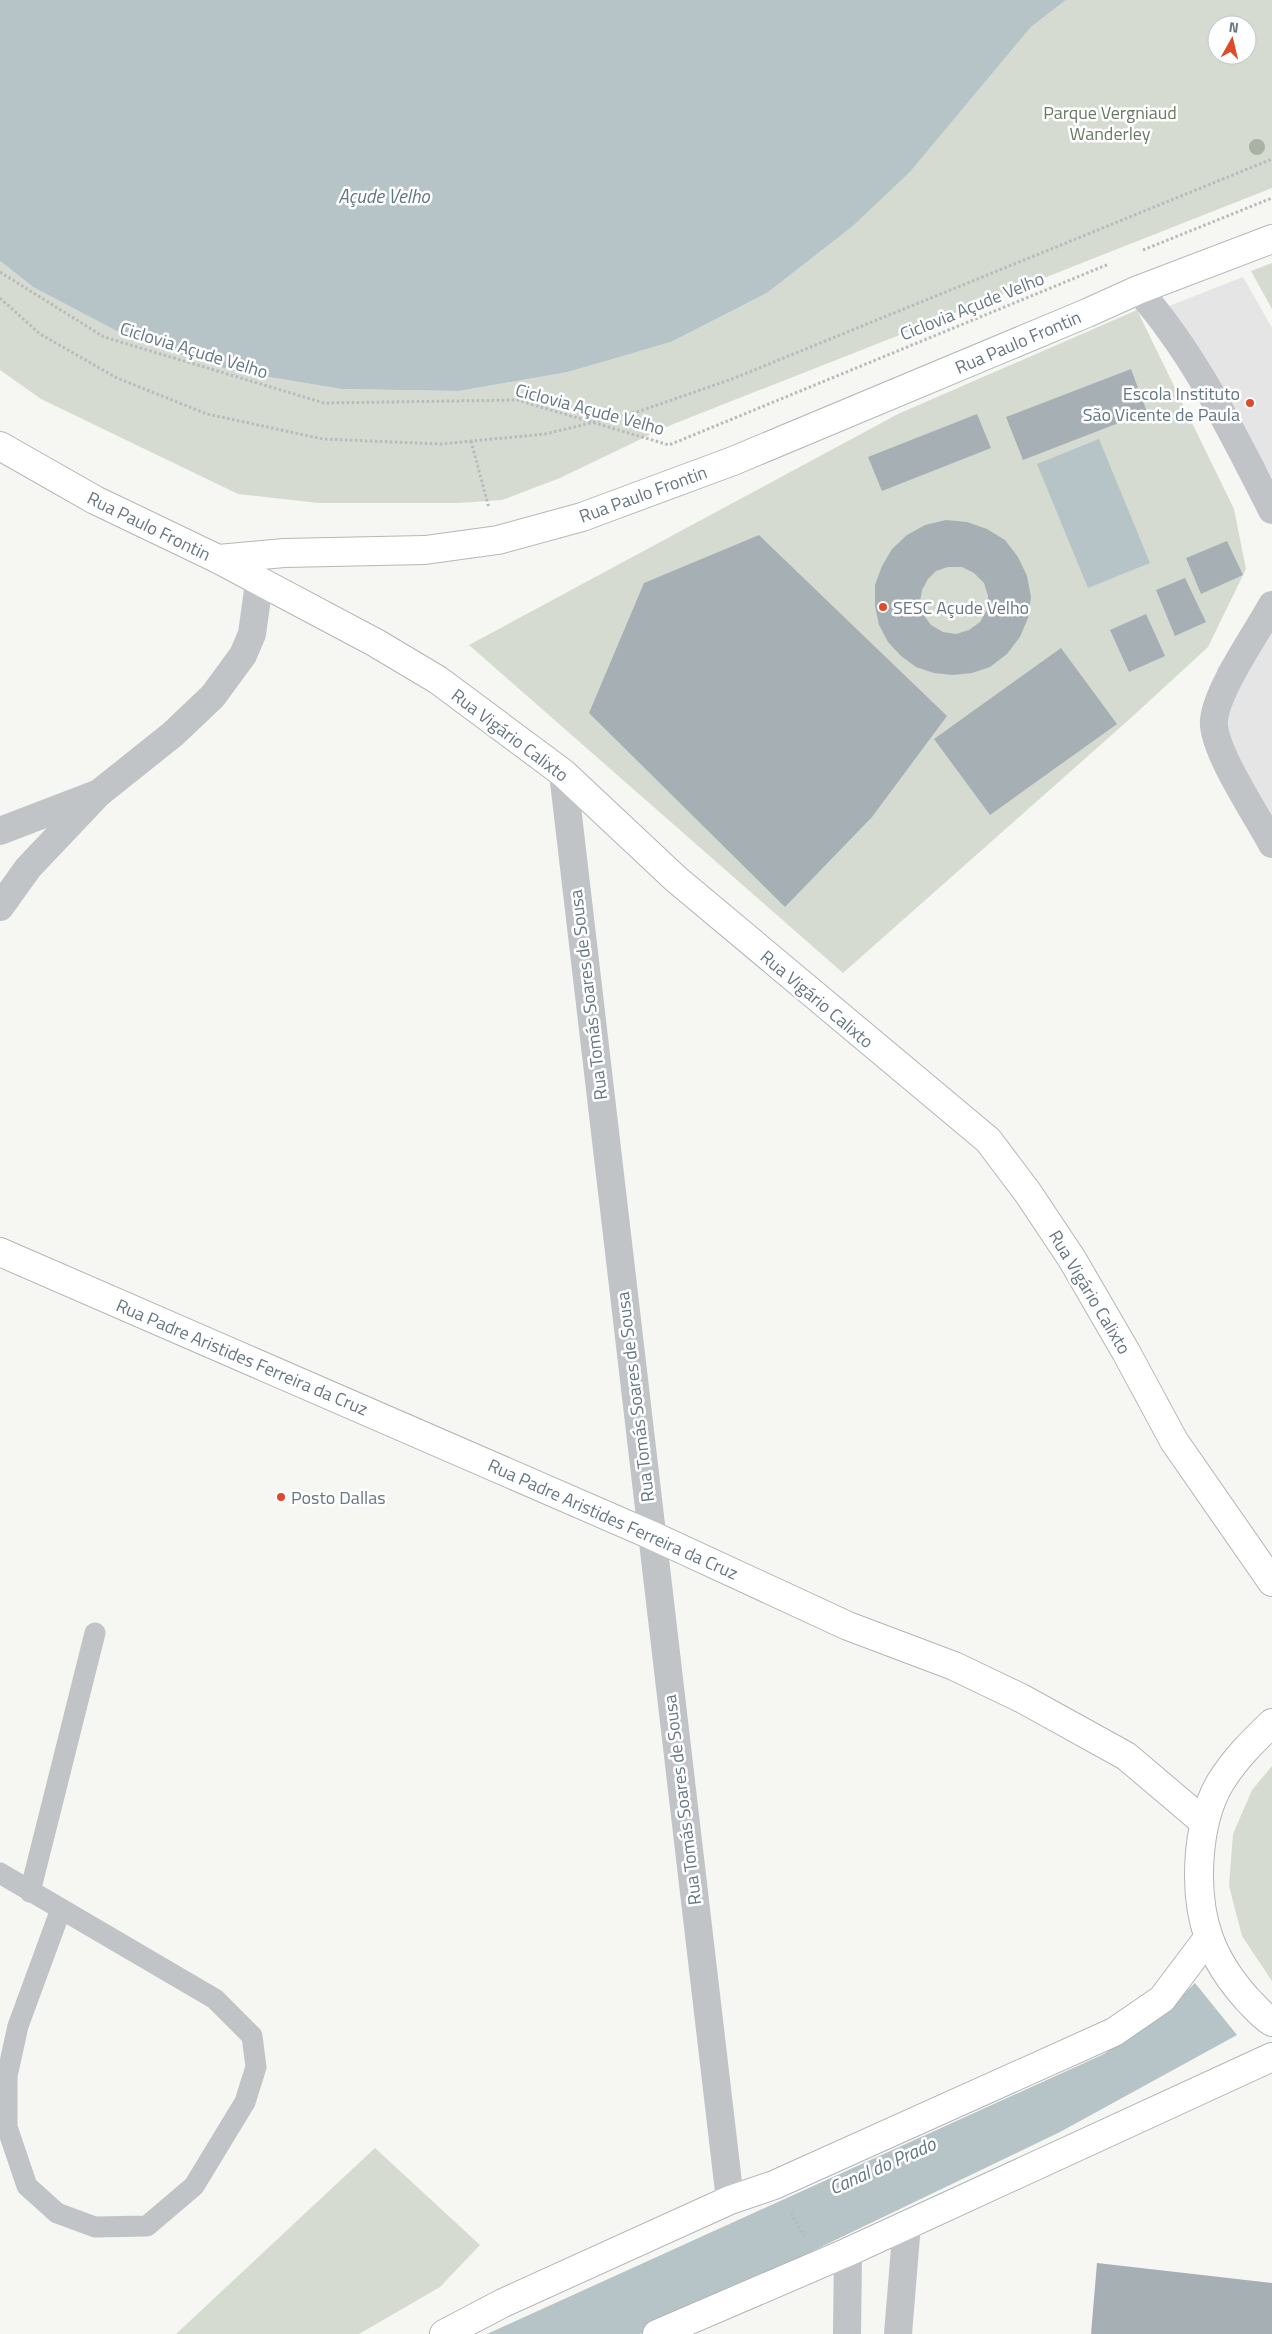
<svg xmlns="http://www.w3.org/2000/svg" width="1272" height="2334" viewBox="0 0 1272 2334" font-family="'Titillium Web',sans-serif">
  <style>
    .built { fill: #e4e5e4 }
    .green { fill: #d6dbd2; fill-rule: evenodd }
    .water { fill: #b6c3c7 }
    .building { fill: #a6afb4; fill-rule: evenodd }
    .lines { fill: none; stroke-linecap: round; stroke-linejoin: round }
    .secondary-casing { stroke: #b2b8bc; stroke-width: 30 }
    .primary-casing { stroke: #b1b6ba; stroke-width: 30 }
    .path { stroke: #b8bbbd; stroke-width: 3; stroke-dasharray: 2.5 2.5; stroke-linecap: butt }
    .service { stroke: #c0c4c7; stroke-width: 21 }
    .minor { stroke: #c0c4c7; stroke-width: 28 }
    .tertiary { stroke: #c0c4c7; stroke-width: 28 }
    .secondary { stroke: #fff; stroke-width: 28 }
    .primary { stroke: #fff; stroke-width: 28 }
    .tree { fill: #a9b2a4 }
    .poi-dot { fill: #df4a2a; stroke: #fff; stroke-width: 2 }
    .labels { text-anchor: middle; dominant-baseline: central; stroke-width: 5; stroke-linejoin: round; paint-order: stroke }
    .park-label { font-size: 18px; fill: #6a7b64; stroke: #fff }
    .street-label { font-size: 18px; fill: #667883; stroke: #fff }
    .poi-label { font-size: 18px; fill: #667883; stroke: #fff; text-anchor: start }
    .water-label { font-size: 19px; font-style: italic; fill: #627980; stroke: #fff }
  </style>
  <rect width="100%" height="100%" fill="#f6f6f3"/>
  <g class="built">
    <polygon points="1243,277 1272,328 1272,478 1169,306"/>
    <polygon points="1272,590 1272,823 1215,715 1217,669"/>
  </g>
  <g class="green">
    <path d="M1066,0H1272V188L666,427L560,478L502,500L458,503H319L238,494L41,399L0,370V261L33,287L128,337L233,371L341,389L459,391L568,372L671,342L767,293L853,226L910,172L1031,27ZM1217,25H1247V55H1217Z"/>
    <polygon points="1272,263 1272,309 1251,271"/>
    <polygon points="1137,310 1234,509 1246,569 1208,647 1132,717 843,973 469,645 898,414"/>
    <polygon points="1272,1766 1272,1981 1242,1936 1229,1886 1233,1834 1252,1790"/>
    <polygon points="375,2148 480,2245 440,2287 359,2334 176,2334"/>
  </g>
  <g class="water">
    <polygon points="0,0 1066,0 1031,27 910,172 853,226 767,293 671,342 568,372 459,391 341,389 233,371 128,337 33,287 0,261"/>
    <polygon points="1099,439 1150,563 1088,588 1037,464"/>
    <polygon points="1195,1983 1237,2035 1060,2132 640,2334 487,2334 1104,2054 1163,2014"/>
  </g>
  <g class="building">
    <polygon points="1131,369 1147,412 1023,460 1006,417"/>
    <polygon points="977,414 991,448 882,491 868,457"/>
    <path d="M946,520L967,522L987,529L1005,540L1018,557L1027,576L1031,597L1028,618L1020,637L1007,654L990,667L972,673L953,675L934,673L916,667L901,656L888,642L879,625L875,606V585L882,566L892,549L907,535L925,525ZM948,567H962L974,573L984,583L988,596L987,610L980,622L969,630L956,634L943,632L931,625L923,614L920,602L922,590L928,579L936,571Z"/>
    <polygon points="759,535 947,716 872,817 785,907 589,713 644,583"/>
    <polygon points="1227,541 1243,575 1201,594 1186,558"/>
    <polygon points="1185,578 1206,622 1175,636 1156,590"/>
    <polygon points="1146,614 1165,656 1129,672 1110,630"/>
    <polygon points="1061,648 1117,724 990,815 934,739"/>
    <polygon points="1097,2263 1272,2283 1272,2334 1091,2334"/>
  </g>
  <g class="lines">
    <defs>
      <polyline id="secondary" points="218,559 284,553 425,550 498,540 582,517 733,461 1087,313 1138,290 1272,239"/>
      <g id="primary">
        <polyline points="0,446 95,500 218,559 376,643 438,680 563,773 676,879 988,1140 1028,1193 1072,1259 1126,1352 1174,1441 1272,1582"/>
        <polyline points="0,1252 651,1535 848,1626 954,1666 1021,1698 1126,1756 1204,1822"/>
        <path d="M1272,1723C1252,1742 1234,1760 1220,1783C1196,1824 1193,1894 1209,1938C1217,1961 1231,1981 1247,1999C1255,2007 1262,2016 1272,2022"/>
        <polyline points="444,2334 503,2303 730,2200 774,2185 1114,2032 1162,1999 1208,1938"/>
        <polyline points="657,2334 848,2252 1272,2057"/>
      </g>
    </defs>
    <use href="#secondary" class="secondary-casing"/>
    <use href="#primary" class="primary-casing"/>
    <g class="path">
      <polyline points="1143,250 1272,198"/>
      <polyline points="0,272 104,337 324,403 517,400 669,445 1109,264"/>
      <polyline points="0,298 40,334 117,378 207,414 323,439 441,444 545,434 640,411 732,379 1272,159"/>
      <polyline points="471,441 489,508"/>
      <polyline points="791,2213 804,2236"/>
    </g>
    <g class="service">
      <polyline points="0,1873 215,1999 252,2036 256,2067 245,2102 194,2186 147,2226 95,2227 57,2213 27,2186 7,2127 7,2076 18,2026 61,1909"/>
      <polyline points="30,1892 95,1633"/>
    </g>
    <g class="minor">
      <path d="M1138,290C1195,354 1233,434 1272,510"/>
      <path d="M1272,605C1256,634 1217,689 1214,720C1211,748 1258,817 1272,844"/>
      <polyline points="563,773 730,2200"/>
      <polyline points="0,831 99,793"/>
    </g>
    <g class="tertiary">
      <polyline points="0,907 28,868 99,793 173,734 213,696 243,655 252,634 259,583"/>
      <polyline points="847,2334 848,2252"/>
      <polyline points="898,2334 907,2224"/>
    </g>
    <use href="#secondary" class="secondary"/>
    <use href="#primary" class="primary"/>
  </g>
  <circle class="tree" cx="1257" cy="147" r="8"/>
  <g class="poi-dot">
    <circle cx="1250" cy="403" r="5"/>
    <circle cx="883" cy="607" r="5"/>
    <circle cx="281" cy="1497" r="5"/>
  </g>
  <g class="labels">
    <g class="park-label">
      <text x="1110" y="112">Parque Vergniaud<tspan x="1110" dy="21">Wanderley</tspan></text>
    </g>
    <g class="street-label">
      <text transform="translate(972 306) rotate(-22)">Ciclovia Açude Velho</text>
      <text transform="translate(1018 342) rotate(-23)">Rua Paulo Frontin</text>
      <text transform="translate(194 350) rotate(17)">Ciclovia Açude Velho</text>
      <text transform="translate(590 409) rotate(15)">Ciclovia Açude Velho</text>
      <text transform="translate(643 494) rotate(-20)">Rua Paulo Frontin</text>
      <text transform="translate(149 526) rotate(26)">Rua Paulo Frontin</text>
      <text transform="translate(510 735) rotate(37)">Rua Vigário Calixto</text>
      <text transform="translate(588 995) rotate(-97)">Rua Tomás Soares de Sousa</text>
      <text transform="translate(817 999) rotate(40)">Rua Vigário Calixto</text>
      <text transform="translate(1090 1292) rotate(59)">Rua Vigário Calixto</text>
      <text transform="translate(242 1357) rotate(23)">Rua Padre Aristides Ferreira da Cruz</text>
      <text transform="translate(635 1397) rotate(-97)">Rua Tomás Soares de Sousa</text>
      <text transform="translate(613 1519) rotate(24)">Rua Padre Aristides Ferreira da Cruz</text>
      <text transform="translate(682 1800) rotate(-97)">Rua Tomás Soares de Sousa</text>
    </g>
    <g class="poi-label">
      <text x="1240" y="393" text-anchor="end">Escola Instituto<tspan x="1240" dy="21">São Vicente de Paula</tspan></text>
      <text x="893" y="607">SESC Açude Velho</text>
      <text x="291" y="1497">Posto Dallas</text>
    </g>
    <g class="water-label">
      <text x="384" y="195">Açude Velho</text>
      <text transform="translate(882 2165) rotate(-24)">Canal do Prado</text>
    </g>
  </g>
  <g transform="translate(1232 40) rotate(8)"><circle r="24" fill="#ffffff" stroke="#c2c9cd"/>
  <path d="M0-4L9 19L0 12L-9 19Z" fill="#df4a2a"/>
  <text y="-8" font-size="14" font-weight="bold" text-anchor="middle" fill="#667883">N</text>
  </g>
</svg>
